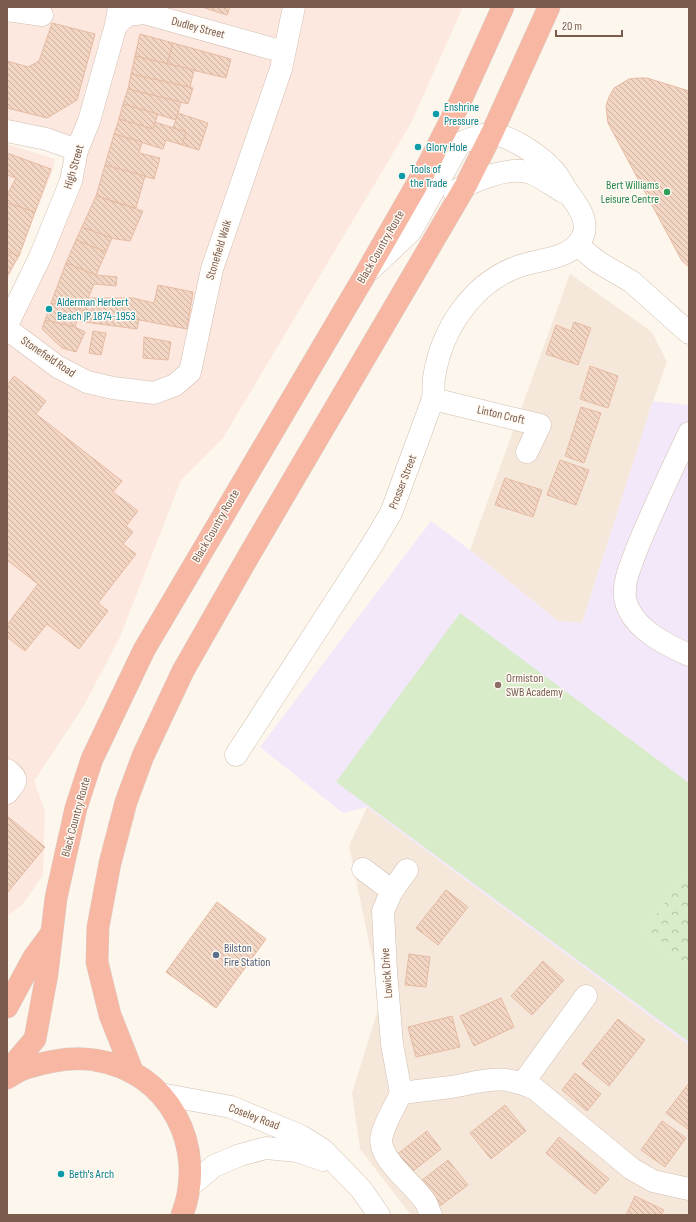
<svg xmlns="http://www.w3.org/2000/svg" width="696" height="1222" viewBox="0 0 696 1222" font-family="'Sofia Sans Condensed',sans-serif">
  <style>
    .residential { fill: #f5e8da }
    .commercial { fill: #fde8e0 }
    .education { fill: #f3e8fa }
    .park { fill: url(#park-crowns) }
    .garden { fill: #d8ecc9 }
    .building { fill: url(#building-back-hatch); stroke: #e6bba3 }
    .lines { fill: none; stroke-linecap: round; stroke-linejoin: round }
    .minor-casing { stroke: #d1beb0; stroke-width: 23 }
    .highway-casing { stroke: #dad1cd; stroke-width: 23 }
    .minor { stroke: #fff; stroke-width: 22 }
    .highway { stroke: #f7b7a3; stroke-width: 22 }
    .culture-dot { fill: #0f9aa8; stroke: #fffaf3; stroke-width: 1.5 }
    .leisure-dot { fill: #2e9e5b; stroke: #fffaf3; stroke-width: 1.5 }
    .education-dot { fill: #8d6e63; stroke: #fffaf3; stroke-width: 1.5 }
    .service-dot { fill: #5c6f8a; stroke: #fffaf3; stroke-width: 1.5 }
    .labels { text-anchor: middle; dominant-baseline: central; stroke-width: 3; stroke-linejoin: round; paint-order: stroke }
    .street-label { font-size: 12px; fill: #7a5c4d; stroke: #fffaf3 }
    .culture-label { font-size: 12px; fill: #0d838f; stroke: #fffaf3; text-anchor: start }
    .leisure-label { font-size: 12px; fill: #27864d; stroke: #fffaf3; text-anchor: end }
    .education-label { font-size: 12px; fill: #785e54; stroke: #fffaf3; text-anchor: start }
    .service-label { font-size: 12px; fill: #4e5e75; stroke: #fffaf3; text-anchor: start }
  </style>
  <defs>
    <pattern id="park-crowns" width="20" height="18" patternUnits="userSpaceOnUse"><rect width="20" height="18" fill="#d8ecc9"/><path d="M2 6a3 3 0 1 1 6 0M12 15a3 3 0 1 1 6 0" fill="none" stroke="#b4c2a5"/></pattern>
    <pattern id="building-back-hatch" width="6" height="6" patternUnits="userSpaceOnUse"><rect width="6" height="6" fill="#f3d5c3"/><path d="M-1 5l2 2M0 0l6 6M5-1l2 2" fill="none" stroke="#cab0a1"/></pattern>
  </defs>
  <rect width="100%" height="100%" fill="#fdf6ec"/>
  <g class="residential">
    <polygon points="570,274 652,332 667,362 653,401 582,623 558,621 470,550"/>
    <polygon points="367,807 689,1045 689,1215 411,1215 360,1149 352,1093 381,1000 349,846"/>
  </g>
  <g class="commercial">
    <polygon points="7,7 463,7 411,123 223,438 181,480 120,637 83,707 34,781 45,811 43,875 22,905 7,916 7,325 77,150 7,126"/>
    <polygon points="7,144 55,159 52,173 7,283"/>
  </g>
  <polygon class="education" points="653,401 689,405 689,1045 367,807 343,813 260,747 431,521 470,550 558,621 582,623"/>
  <polygon class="park" points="689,870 689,966 643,932"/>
  <polygon class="garden" points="460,613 689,783 689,870 643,932 689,966 689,1042 336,782"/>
  <g class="building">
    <polygon points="202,7 230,7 227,15"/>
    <polygon points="52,23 95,34 77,100 47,118 7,108 7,61 28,67 39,61"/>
    <polygon points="140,34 173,43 167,64 135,56"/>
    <polygon points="173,43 231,59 226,78 167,64"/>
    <polygon points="135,56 194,70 190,87 131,74"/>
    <polygon points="131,74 193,88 188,104 128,89"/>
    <polygon points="638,78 647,78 689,91 689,267 682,261 608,123 606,106 609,97 614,88 629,79"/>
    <polygon points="128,89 181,102 176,120 123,104"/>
    <polygon points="123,104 158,114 153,129 119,119"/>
    <polygon points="178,113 208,123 199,150 182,145 186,132 173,128"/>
    <polygon points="119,119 153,129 155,122 186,132 182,145 166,140 163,149 114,134"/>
    <polygon points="114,134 142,142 139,153 160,158 154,179 105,165"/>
    <polygon points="7,153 51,169 35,212 7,203 7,195 16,178 7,175"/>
    <polygon points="105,165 145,176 136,208 96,196"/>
    <polygon points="96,196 143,211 130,241 109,238 82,227"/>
    <polygon points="7,203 35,212 19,256 7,251"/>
    <polygon points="82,227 112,238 106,252 76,240"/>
    <polygon points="76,240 106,252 96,275 66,263"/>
    <polygon points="7,251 19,256 7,276"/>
    <polygon points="66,263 96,275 117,277 116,286 94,284 88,298 133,298 154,303 158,285 193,292 187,329 51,303"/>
    <polygon points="51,303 81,310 139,320 137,329 77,321 75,327 45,320"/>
    <polygon points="45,320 75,327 85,332 76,352 62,348 42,329"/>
    <polygon points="574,322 591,328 578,365 546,354 556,325 571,331"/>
    <polygon points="93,331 106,333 101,355 89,353"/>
    <polygon points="144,337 171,342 168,360 143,358"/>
    <polygon points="590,366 618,376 608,408 580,399"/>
    <polygon points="14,376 46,401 36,414 122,481 113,492 138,511 126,526 133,532 123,544 136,554 98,603 108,611 79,649 47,624 25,651 7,637 7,625 38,584 7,560 7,385"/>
    <polygon points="581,407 601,413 584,463 565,456"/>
    <polygon points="560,460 589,470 576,505 547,495"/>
    <polygon points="505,478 542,490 533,517 495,505"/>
    <polygon points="7,816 45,847 7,893"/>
    <polygon points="446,890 468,907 438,945 416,928"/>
    <polygon points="217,902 266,939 216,1008 166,972"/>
    <polygon points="409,954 430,957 426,987 405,985"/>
    <polygon points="543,961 564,980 532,1015 511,996"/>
    <polygon points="501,998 514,1027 474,1046 460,1016"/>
    <polygon points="452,1016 460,1047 416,1057 408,1027"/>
    <polygon points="618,1019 645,1040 609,1086 582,1064"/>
    <polygon points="575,1073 601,1094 587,1111 562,1090"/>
    <polygon points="689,1083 689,1130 666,1113"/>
    <polygon points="505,1105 526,1131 491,1159 470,1133"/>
    <polygon points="662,1121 686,1138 665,1167 641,1150"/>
    <polygon points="427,1131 441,1149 409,1174 395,1156"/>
    <polygon points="559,1137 609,1179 595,1194 546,1153"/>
    <polygon points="448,1160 468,1185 440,1206 421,1181"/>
    <polygon points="635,1196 664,1210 661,1215 626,1215"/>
  </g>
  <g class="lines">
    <defs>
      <g id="minor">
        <polyline points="7,10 42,15"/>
        <polyline points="116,25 127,15 144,13 284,52"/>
        <polyline points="7,131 46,139 77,150"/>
        <path d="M454,192C472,181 510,165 531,173C543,178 553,186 564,192"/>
        <polyline points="577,245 598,262 632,282 689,333"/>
        <polyline points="7,325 40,257 71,181 77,150 89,121 116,25 119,7"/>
        <polyline points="7,329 58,367 87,382 113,388 154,393 175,385 190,372 212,269 281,69 294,7"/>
        <polyline points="433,399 540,425 527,452"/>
        <path d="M689,433C671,472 652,511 636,551C632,563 625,576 625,589C624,595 626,604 629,610C640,632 667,645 689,655"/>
        <path d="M236,755L372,545L391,513L433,399C434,392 433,385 434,378C441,331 471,284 517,267C539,258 571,261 583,236C589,221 578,206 570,195C564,187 560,177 553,170C541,156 512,137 494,134C487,132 468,140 460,143L411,231L371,269"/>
        <path d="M7,770C20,780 16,781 7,793"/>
        <path d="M363,869L392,891L383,911L386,971L392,1044L401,1093C418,1091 434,1089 451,1087C485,1081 502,1073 535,1089L632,1169L653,1181L689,1189"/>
        <polyline points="392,891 407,870"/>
        <polyline points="523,1083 586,996"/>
        <path d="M401,1093C396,1105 385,1122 382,1135C375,1158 416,1185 426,1203C428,1207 429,1211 431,1215"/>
        <polyline points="160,1094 231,1107 301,1136 323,1150 361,1189 379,1215"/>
        <polyline points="190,1186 214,1166 240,1155 266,1148 297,1151 323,1160"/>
      </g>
      <g id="highway">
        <polyline points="7,1007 34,957 51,934"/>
        <polyline points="7,1072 35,1039 47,974 56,898 76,808 92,759 144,650 365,275 428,165 460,102 503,7"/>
        <polyline points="133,1073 110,1015 97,962 98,927 110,863 126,802 143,756 183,671 248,557 466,185 492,133 549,7"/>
        <path d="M7,1078C13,1075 19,1070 26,1068C48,1061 72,1056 95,1060C169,1071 208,1147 182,1215"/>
      </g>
    </defs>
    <use href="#minor" class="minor-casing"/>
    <use href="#highway" class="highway-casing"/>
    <use href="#minor" class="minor"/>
    <use href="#highway" class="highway"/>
  </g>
  <g class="culture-dot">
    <circle cx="436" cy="114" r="4"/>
    <circle cx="418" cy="147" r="4"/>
    <circle cx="402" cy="176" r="4"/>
    <circle cx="49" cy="309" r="4"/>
    <circle cx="61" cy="1174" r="4"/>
  </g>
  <circle class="leisure-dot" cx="667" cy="192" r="4"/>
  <circle class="education-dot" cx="498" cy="685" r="4"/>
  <circle class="service-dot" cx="216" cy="955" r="4"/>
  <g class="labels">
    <g class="street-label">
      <text transform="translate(198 28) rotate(15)">Dudley Street</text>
      <text transform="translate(74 167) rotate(-74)">High Street</text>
      <text transform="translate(381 247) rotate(-60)">Black Country Route</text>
      <text transform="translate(219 250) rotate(-73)">Stonefield Walk</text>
      <text transform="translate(48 357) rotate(34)">Stonefield Road</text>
      <text transform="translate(501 415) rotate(13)">Linton Croft</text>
      <text transform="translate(403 482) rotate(-69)">Prosser Street</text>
      <text transform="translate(216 526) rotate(-60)">Black Country Route</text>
      <text transform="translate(76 817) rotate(-75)">Black Country Route</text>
      <text transform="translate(387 973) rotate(-94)">Lowick Drive</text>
      <text transform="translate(254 1117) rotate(21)">Coseley Road</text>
    </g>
    <g class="culture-label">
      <text x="444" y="107">Enshrine<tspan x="444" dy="14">Pressure</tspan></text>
      <text x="426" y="147">Glory Hole</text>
      <text x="410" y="169">Tools of<tspan x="410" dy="14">the Trade</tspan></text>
      <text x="57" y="302">Alderman Herbert<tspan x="57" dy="14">Beach JP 1874-1953</tspan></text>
      <text x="69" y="1174">Beth's Arch</text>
    </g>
    <g class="leisure-label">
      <text x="659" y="185">Bert Williams<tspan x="659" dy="14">Leisure Centre</tspan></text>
    </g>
    <g class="education-label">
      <text x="506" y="678">Ormiston<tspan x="506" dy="14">SWB Academy</tspan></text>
    </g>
    <g class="service-label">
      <text x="224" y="948">Bilston<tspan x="224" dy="14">Fire Station</tspan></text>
    </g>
  </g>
  <rect width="696" height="1222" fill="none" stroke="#7a5c4d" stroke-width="16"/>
  <path d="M556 30v6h66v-6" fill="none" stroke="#7a5c4d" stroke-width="2"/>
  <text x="562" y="30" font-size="12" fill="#7a5c4d" stroke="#fffaf3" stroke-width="3" paint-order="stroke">20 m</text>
</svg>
